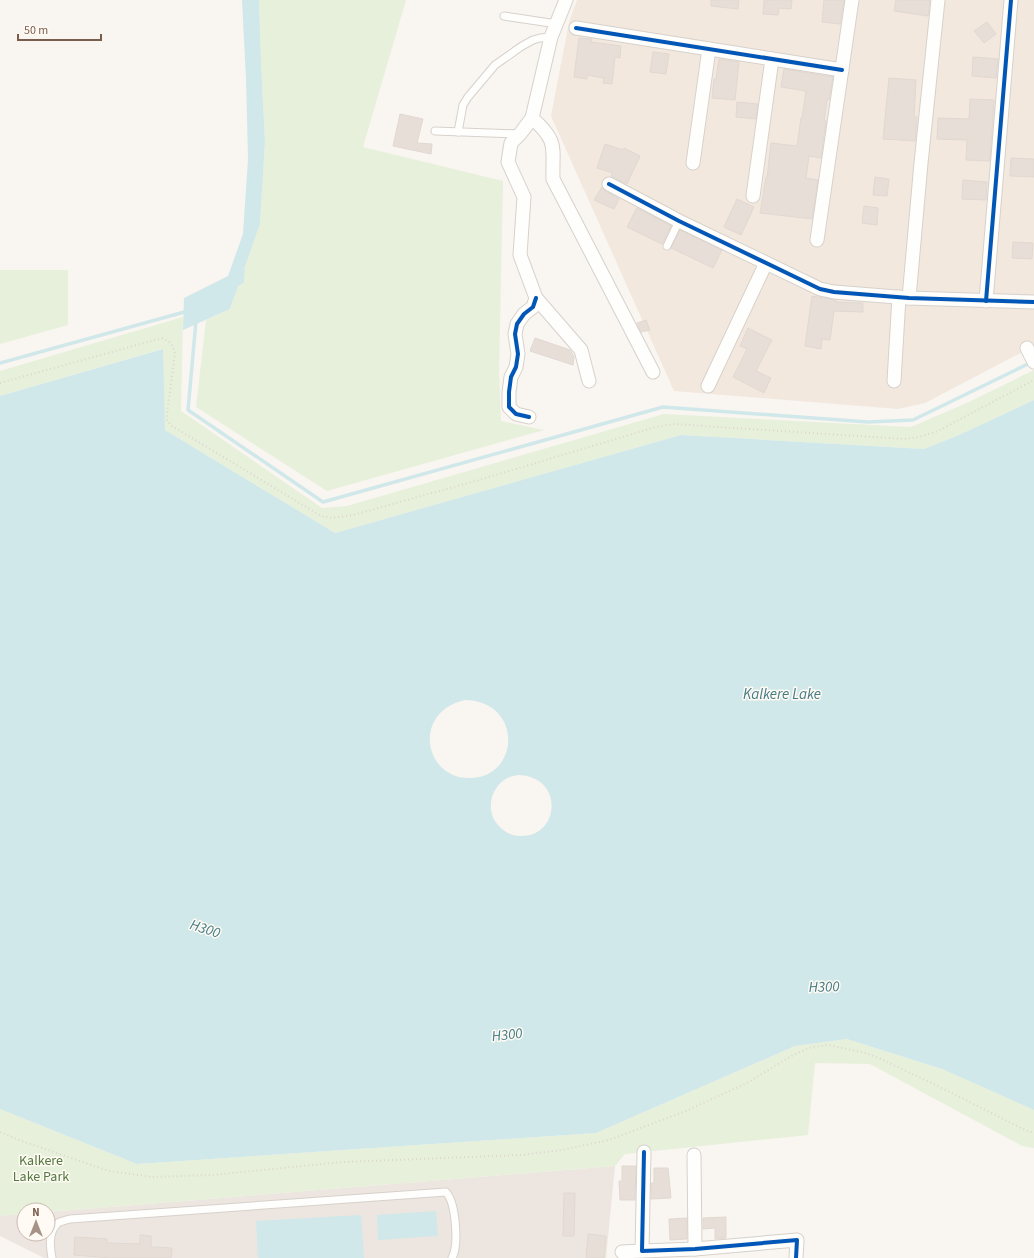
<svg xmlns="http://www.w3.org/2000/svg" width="1034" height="1258" viewBox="0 0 1034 1258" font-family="'Source Sans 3',sans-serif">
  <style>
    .residential { fill: #f2e8de }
    .industrial { fill: #ede5e0 }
    .green { fill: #e7f0db }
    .water { fill: #d0e8ea; fill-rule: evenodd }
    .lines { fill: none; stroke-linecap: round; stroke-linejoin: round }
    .stream { stroke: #d0e8ea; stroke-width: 3.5 }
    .building { fill: #e6ded7; stroke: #e2d8d2 }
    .service-casing { stroke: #d7d1cb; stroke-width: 9 }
    .minor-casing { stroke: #d7d1cb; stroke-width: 15 }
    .path { stroke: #dcd5d0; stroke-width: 2; stroke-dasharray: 1 3; stroke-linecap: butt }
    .service { stroke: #fefefd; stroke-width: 7 }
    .minor { stroke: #fefefd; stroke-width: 13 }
    .cycleway-casing { stroke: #fffaf3; stroke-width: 6 }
    .cycleway { stroke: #0057b8; stroke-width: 4 }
    .labels { text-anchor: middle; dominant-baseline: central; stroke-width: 3; stroke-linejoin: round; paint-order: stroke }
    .park-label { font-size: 14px; fill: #537a41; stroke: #fffaf3 }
    .water-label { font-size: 15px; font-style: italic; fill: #437c86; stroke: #fffaf3 }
  </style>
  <rect width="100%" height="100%" fill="#f9f5f0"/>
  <polygon class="residential" points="577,0 1034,0 1034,346 925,403 898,409 674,391 551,116 569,22"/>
  <polygon class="industrial" points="615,1166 606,1258 44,1258 0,1236 0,1216 24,1214 24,1234 48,1234 48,1212"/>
  <g class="green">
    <polygon points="259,0 406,0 363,147 503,181 499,373 501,421 544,430 327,491 196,407 206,320 230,309 260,224 265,141 261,62"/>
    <polygon points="0,270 68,270 68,325 0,344"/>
    <polygon points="183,317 181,411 322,508 347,506 664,414 911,427 969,402 1034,370 1034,400 959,435 924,449 681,435 335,533 165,430 162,349 0,396 0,371"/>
    <polygon points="847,1039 942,1069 1034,1110 1034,1148 1022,1146 870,1064 815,1063 808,1135 625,1154 615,1166 48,1212 48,1210 24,1210 24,1214 0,1216 0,1109 137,1164 596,1133 795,1046"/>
  </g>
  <g class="water">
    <polygon points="242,0 259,0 261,62 265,141 260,224 230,309 183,330 184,298 228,276 243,234 248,159 246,79"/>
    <path d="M163,349L165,430L335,533L681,435L924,449L959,435L1034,400V1110L942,1069L847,1039L795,1046L596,1133L137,1164L0,1109V396ZM465,700C522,701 521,775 472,778C424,781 411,712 465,700ZM518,775C565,776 560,838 520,836C512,836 504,832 499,826C486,813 489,791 504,780C508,777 513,776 518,775Z"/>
    <polygon points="436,1211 438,1236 378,1240 377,1215"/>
    <polygon points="361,1215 364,1258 258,1258 256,1221"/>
  </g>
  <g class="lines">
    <g class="stream">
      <polyline points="236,285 242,282 243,270"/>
      <polyline points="196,321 188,410 323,502 663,407 868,422 913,420 1032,362"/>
      <polyline points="0,363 188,311"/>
    </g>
  </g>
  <g class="building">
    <polygon points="711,0 739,0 738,9 711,6"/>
    <polygon points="764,0 792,0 791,9 779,8 778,15 763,14"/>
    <polygon points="824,0 844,0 840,24 822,22"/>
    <polygon points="896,0 930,0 928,16 894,11"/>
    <polygon points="987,22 996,34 984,43 974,31"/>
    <polygon points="579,38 592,39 591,42 621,46 620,58 615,57 612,84 603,83 604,78 587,75 587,79 574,77"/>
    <polygon points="653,52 669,54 666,74 650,72"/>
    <polygon points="973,57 998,59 996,78 972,76"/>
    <polygon points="719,59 739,62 735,100 712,98 714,79 716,79"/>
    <polygon points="784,69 833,77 829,100 827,100 824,121 826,121 821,158 809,156 806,178 818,180 812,219 760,213 766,177 767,178 771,143 797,146 801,118 802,118 806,91 781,87"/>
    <polygon points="889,78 916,80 914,117 917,117 915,141 883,139"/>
    <polygon points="970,99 994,100 990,161 966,160 967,140 937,139 938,118 969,119"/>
    <polygon points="737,102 758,104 756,119 736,117"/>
    <polygon points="400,114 423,119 417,143 432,144 431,154 393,146"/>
    <polygon points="605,144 623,150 624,148 640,156 627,184 611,176 613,173 597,168"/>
    <polygon points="1011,158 1034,159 1034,177 1010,176"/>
    <polygon points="875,177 889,179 887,196 873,195"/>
    <polygon points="963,180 987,182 986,200 962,199"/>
    <polygon points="602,187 605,191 619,199 614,209 594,200"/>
    <polygon points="737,199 754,207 741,235 724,227"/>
    <polygon points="864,206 878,208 877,225 862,223"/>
    <polygon points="637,208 671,226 662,244 627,227"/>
    <polygon points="680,230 722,250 713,268 671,248"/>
    <polygon points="1013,242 1033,243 1032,259 1012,258"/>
    <polygon points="812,296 836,300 835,302 863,303 863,312 834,311 830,340 822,339 821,349 805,346"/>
    <polygon points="646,320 650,330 641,332 637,323"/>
    <polygon points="748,328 772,340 756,371 771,378 764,393 733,377 747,349 740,346"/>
    <polygon points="535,338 570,350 574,357 573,365 530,351"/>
    <polygon points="622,1166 636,1166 635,1200 620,1200 619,1181 622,1181"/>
    <polygon points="654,1168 668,1168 671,1198 651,1199 651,1183 654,1183"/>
    <polygon points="564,1193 575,1193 574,1236 563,1236"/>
    <polygon points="726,1217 726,1238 715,1239 715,1228 703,1229 703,1218"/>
    <polygon points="687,1218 687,1239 670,1240 669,1219"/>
    <polygon points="588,1234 606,1236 604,1258 586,1258"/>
    <polygon points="140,1235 151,1236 151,1247 172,1248 171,1258 111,1258 74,1255 75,1237 107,1239 107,1243 140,1244"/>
  </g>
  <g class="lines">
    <defs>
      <g id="service">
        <polyline points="504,16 557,24"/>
        <polyline points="435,131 520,134"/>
        <polyline points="458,132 463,105 468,97 495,65 522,46 533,40 540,38 551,37"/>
        <polyline points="667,246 679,221"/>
        <path d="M52,1258C50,1247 48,1232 58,1223C61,1221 67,1220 70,1219L446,1192C456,1203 459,1245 452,1258"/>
      </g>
      <g id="minor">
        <polyline points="566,0 551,37 532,118 520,134 511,143 508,162 524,197 520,255 536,298 581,350 589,381"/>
        <polyline points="576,28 842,70"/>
        <path d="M532,118C559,142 552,147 553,179L653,372"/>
        <polyline points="693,163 709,49"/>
        <polyline points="609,184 679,221 820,289 834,292 909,298 1034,302"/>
        <polyline points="753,196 772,59"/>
        <polyline points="817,240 852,0"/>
        <polyline points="909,298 921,163 938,0"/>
        <polyline points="986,301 1011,0"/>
        <polyline points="1027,348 1034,362"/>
        <polyline points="894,381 899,297"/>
        <polyline points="708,386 766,263"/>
        <polyline points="529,417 516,414 509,407 509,392 511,377 516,367 518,354 515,334 517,324 524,314 533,307 536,298"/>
        <polyline points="644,1152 642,1251 695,1249 797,1240 796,1258"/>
        <polyline points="694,1155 695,1249"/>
        <polyline points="622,1252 642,1251"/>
      </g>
    </defs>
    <use href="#service" class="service-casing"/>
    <use href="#minor" class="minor-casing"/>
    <g class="path">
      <path d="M0,383L162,338C170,341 173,345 175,354L167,413V421L172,426L321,516L332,518L353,515L479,480L656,427L673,424L904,439L919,437L938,431L1034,380"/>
      <polyline points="0,1132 19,1140 109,1171 152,1177 212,1175 343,1162 521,1155 562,1150 609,1140 686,1111 747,1083 793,1055 812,1047 828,1045 866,1053 881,1059 948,1091 1025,1130 1034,1133"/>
    </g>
    <use href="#service" class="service"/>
    <use href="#minor" class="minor"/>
    <defs>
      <g id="cycleway">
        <polyline points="576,28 842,70"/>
        <polyline points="609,184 679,221 820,289 834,292 909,298 1034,302"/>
        <polyline points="986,301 1011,0"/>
        <polyline points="529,417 516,414 509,407 509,392 511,377 516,367 518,354 515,334 517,324 524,314 533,307 536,298"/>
        <polyline points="644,1152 642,1251 695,1249 797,1240 796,1258"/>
      </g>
    </defs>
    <use href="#cycleway" class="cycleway-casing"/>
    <use href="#cycleway" class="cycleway"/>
  </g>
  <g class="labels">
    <g class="park-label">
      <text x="41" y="1161">Kalkere<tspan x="41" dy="16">Lake Park</tspan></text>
    </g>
    <g class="water-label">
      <text x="782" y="694">Kalkere Lake</text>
      <text transform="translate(205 929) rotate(18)">H300</text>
      <text transform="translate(824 987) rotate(-2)">H300</text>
      <text transform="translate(507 1035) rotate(-7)">H300</text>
    </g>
  </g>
  <g transform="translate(36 1222)"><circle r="19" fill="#fffaf3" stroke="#cabbb1"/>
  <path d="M0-3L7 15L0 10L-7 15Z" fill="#a69286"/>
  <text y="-6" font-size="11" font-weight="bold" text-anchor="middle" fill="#7a5c4d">N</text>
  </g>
  <path d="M18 34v6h83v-6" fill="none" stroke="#7a5c4d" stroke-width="2"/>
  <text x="24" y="34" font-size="12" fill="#7a5c4d" stroke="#fffaf3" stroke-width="3" paint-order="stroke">50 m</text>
</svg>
